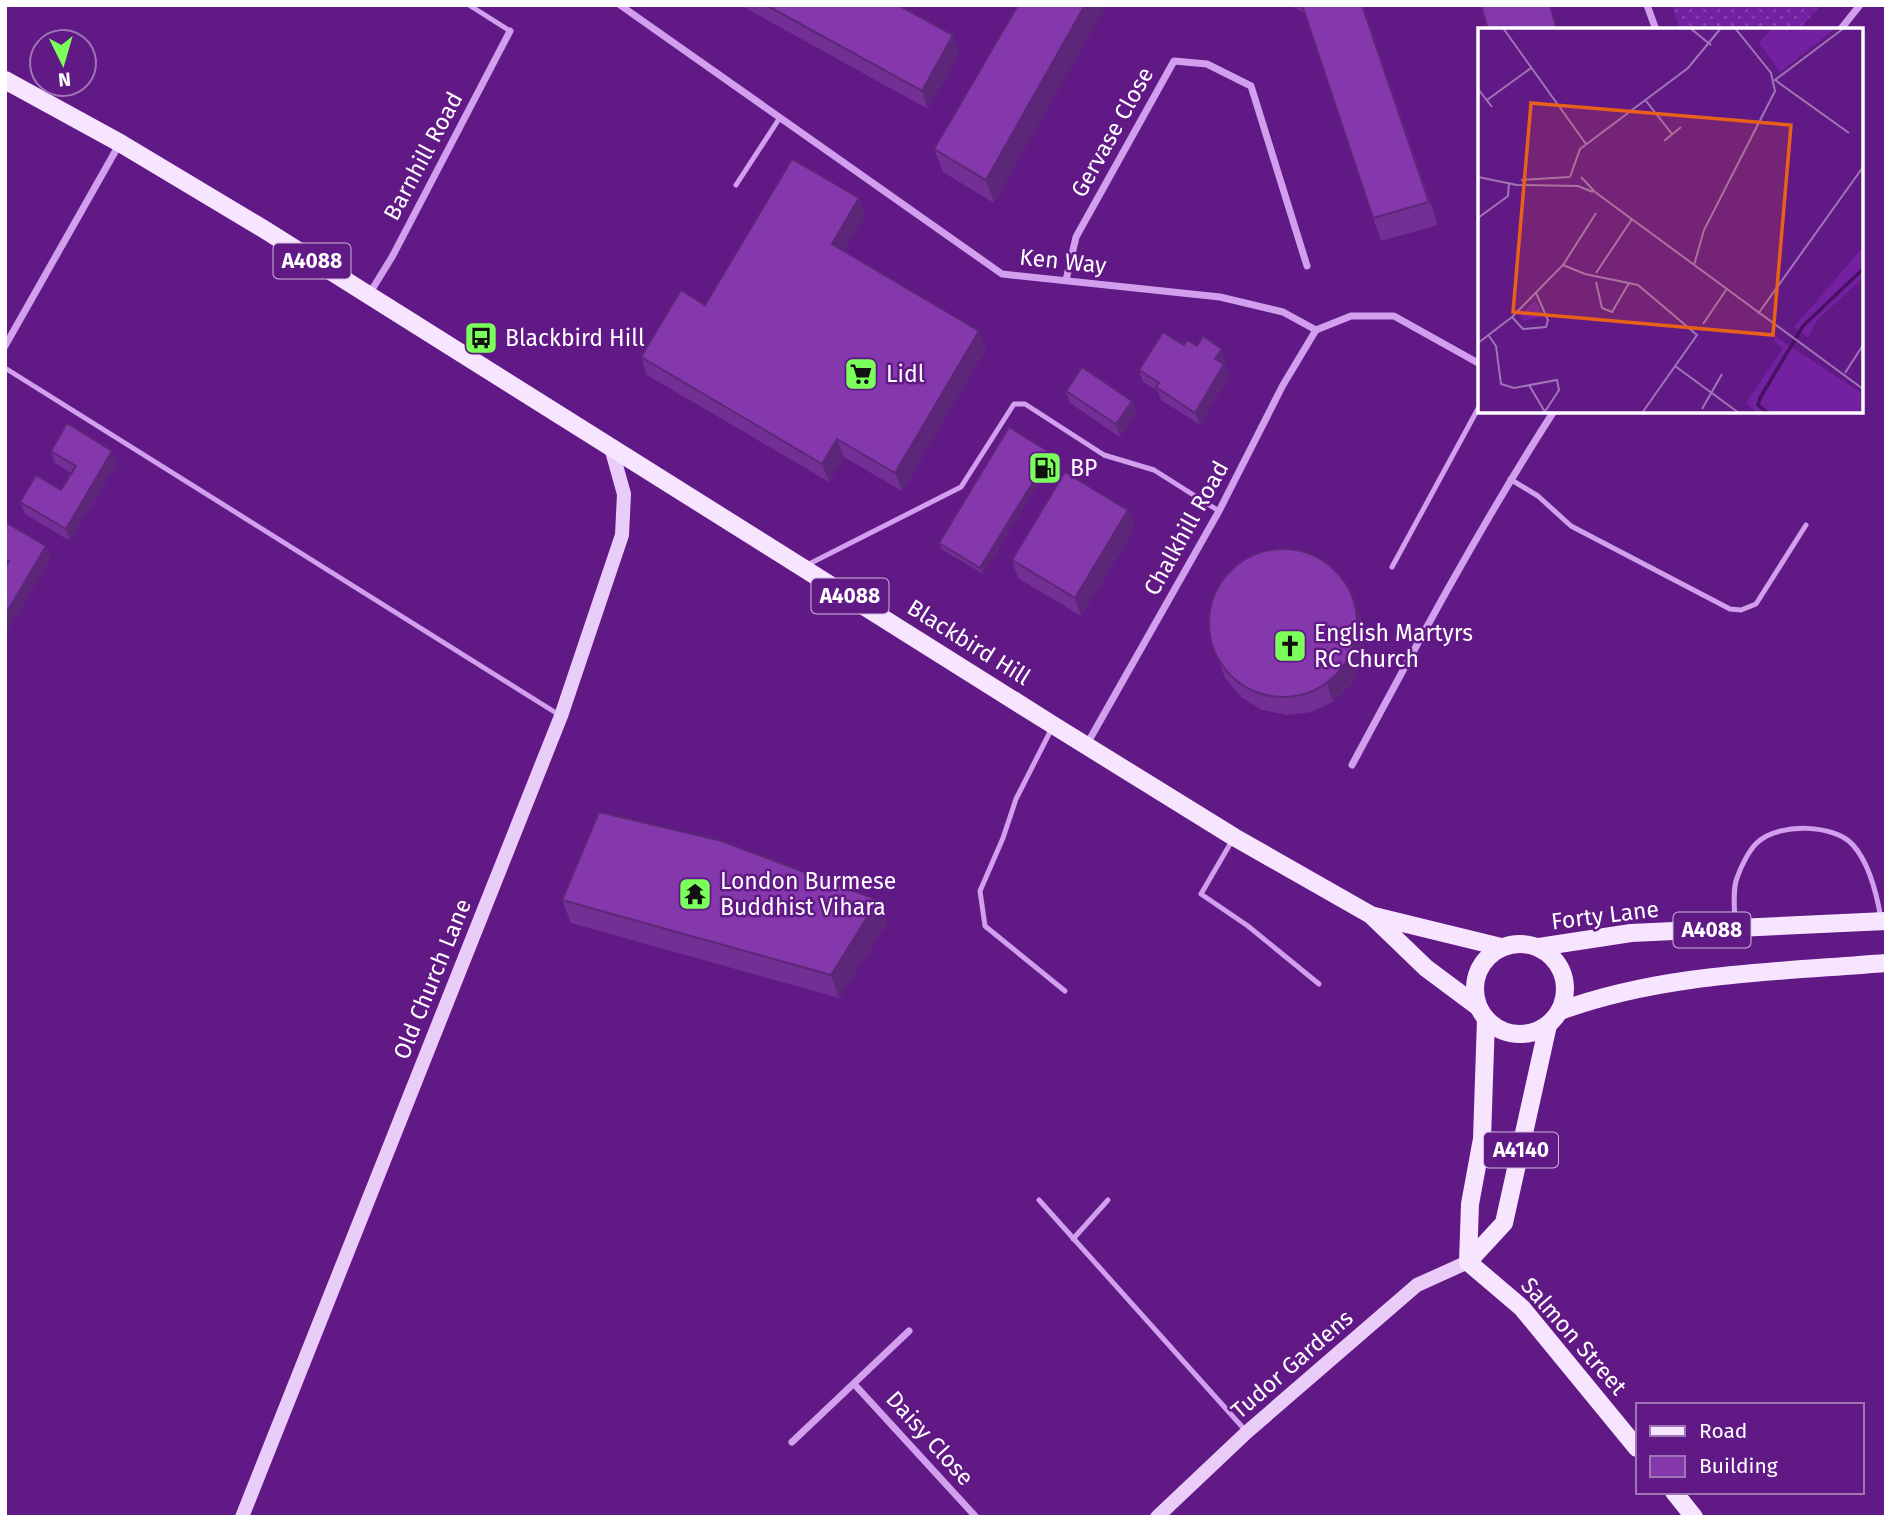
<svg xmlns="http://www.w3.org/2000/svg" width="1891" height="1522" viewBox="0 0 1891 1522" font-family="'Fira Sans',sans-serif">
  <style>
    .grass { fill: url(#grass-dots) }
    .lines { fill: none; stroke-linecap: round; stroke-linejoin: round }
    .lane { stroke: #d19fed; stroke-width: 5 }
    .street { stroke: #d19fed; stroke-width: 7 }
    .secondary { stroke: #eaccf9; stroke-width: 14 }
    .primary { stroke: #f7e5ff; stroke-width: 18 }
    .wall { fill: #723094 }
    .shaded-wall { fill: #5c2778 }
    .building { fill: #8438ac; stroke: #5c2778; stroke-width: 2 }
    .labels { text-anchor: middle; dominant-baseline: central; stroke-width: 5; stroke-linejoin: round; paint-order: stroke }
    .shield { fill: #611986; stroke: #d0badb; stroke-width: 2 }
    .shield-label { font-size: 21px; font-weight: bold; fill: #fff }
    .street-label { font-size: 23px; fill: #fff; stroke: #611986 }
    .poi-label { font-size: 23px; fill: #fff; stroke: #611986; text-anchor: start }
    .inset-river { fill: none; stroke: #481064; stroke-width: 3.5 }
    .inset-road { fill: none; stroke: #a075b6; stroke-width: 2 }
    .view { fill: #e96118; fill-opacity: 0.15; stroke: #e96118; stroke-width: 3.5 }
    .inset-edge { fill: none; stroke: #fff; stroke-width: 3.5 }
  </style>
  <defs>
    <pattern id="grass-dots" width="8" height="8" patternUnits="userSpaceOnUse" patternTransform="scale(1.75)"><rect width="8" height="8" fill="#7321a0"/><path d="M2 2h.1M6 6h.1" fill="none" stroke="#8842ae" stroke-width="1.8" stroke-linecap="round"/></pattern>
  </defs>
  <rect width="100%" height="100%" fill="#611986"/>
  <polygon class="grass" points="1672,5 1821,5 1798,30 1680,30"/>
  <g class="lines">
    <g class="lane">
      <polyline points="469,5 510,31"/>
      <polyline points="736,185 779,119"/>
      <polyline points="5,368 561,716"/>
      <polyline points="1510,479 1538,496 1571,526 1730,609 1741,610 1756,604 1806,525"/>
      <polyline points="807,565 961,487 1014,404 1025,404 1104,455 1154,470 1219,511"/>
      <polyline points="1392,567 1480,405"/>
      <polyline points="1052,728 1016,799 1003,838 980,891 985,926 1065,991"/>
      <polyline points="1233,839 1201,894 1248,926 1319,984"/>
      <path d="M1735,926C1735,911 1732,891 1737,878C1741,866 1750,848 1759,841C1780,823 1834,824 1853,845C1870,864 1877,895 1881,919"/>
      <polyline points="1039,1200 1245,1430"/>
      <polyline points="1073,1239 1108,1200"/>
    </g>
    <g class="street">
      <polyline points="620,5 1002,274 1220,297 1283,312 1316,330 1351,316 1394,316 1480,364"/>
      <polyline points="1647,5 1656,30"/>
      <polyline points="1840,30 1860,5"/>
      <polyline points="1066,280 1076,237 1174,61 1207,64 1251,86 1307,266"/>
      <polyline points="368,296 392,257 510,31"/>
      <polyline points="5,346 120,143"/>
      <polyline points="1087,744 1219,511 1283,385 1316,330"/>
      <path d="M1352,765C1416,646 1480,526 1554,411"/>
      <polyline points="855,1385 976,1517"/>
      <polyline points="792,1442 909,1331"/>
    </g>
    <g class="secondary">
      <polyline points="242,1517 561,716 622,535 624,494 612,451"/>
      <polyline points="1157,1517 1247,1432 1417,1285 1468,1262"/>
    </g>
    <g class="primary">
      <polyline points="5,80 120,143 262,228 1053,725 1234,837 1371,915 1426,968 1477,1006"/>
      <polyline points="1374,916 1501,947"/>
      <circle cx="1520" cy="989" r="45"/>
      <polyline points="1539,947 1631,933 1886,921"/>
      <path d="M1560,1011C1664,973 1776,972 1886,963"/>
      <polyline points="1468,1262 1504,1223 1548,1025"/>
      <polyline points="1468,1262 1522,1308 1637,1448"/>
      <polyline points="1468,1262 1470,1204 1482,1139 1486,1019"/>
      <polyline points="1674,1492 1694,1517"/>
    </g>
  </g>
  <g class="wall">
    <polygon points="740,5 898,5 953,35 959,53 928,109"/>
    <polygon points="1018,5 994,203 943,172 934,149"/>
    <polygon points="1290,5 1363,5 1438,225 1381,241 1305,14"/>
    <polygon points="859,198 865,216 844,251 986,349 902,491 844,457 829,482 647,375 641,357 705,305"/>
    <polygon points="1184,345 1197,346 1226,361 1224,364 1229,376 1200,425 1161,400 1158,391 1143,382 1139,370"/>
    <polygon points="1066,391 1136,413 1120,437 1070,403"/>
    <polygon points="51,451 112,451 117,463 70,541 25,514 20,502 61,490 71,473 55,463"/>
    <polygon points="1051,453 1053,459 983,574 941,549 939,543"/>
    <polygon points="1128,510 1135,528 1081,616 1018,578 1012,560"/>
    <polygon points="1360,614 1364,638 1362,662 1351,684 1333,702 1311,712 1287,715 1262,710 1241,697 1225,678 1210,637"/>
    <polygon points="562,900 878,900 887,923 839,998 571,923"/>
  </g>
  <g class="shaded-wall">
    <polygon points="1085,5 1107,5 994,203 986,180"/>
    <polygon points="1550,5 1551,5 1558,30 1557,30"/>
    <polygon points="953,35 959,53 928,109 922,91"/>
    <polygon points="859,198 865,216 838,262 832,244"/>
    <polygon points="979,331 986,349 902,491 895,473"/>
    <polygon points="1222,349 1226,361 1219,371 1215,359"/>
    <polygon points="1224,364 1229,376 1200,425 1195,413"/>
    <polygon points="1132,401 1136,413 1120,437 1116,424"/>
    <polygon points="837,439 844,457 829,482 822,464"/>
    <polygon points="112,451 117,463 70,541 66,529"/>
    <polygon points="1051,453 1053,459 983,574 980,568"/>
    <polygon points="1128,510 1135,528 1081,616 1075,598"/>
    <polygon points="46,546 51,558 5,635 5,615"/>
    <polygon points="1353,596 1360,614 1364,638 1362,662 1351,684 1333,702 1327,684"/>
    <polygon points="878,900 887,923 839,998 831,975"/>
  </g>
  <g class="building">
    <polygon points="766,5 898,5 953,35 922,91"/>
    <polygon points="1018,5 1085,5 986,180 934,149"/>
    <polygon points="1302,5 1362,5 1429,202 1373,218"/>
    <polygon points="1481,5 1550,5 1557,30 1488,30"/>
    <polygon points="792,159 859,198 832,244 979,331 895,473 837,439 822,464 641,357 681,290 705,305"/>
    <polygon points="1163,332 1184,345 1187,340 1197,346 1203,336 1222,349 1215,359 1224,364 1195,413 1156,387 1159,383 1139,370"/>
    <polygon points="1082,367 1132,401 1116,424 1066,391"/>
    <polygon points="67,423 112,451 66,529 20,502 36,475 61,490 76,466 51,451"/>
    <polygon points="1009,427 1051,453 980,568 939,543"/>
    <polygon points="1065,472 1128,510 1075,598 1012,560"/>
    <polygon points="5,522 46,546 5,615 5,568 9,561 5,559"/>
    <circle cx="1283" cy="623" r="74"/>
    <polygon points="599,812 722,841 878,900 831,975 562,900"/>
  </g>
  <defs>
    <symbol id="bus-square" viewBox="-11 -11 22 22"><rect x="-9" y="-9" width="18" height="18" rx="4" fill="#7bff5b" stroke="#611986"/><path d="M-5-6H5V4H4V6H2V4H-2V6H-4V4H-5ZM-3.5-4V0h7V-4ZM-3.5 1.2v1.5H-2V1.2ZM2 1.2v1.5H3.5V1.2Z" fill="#111"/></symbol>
    <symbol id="supermarket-square" viewBox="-11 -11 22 22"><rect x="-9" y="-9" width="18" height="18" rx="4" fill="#7bff5b" stroke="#611986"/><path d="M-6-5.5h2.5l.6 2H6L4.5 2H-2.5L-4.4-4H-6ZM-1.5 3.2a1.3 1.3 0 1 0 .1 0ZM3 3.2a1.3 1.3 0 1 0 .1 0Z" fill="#111"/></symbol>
    <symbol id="fuel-square" viewBox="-11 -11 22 22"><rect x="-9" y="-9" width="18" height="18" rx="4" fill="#7bff5b" stroke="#611986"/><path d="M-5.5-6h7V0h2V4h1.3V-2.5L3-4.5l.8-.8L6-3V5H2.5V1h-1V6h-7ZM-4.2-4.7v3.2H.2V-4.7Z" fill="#111"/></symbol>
    <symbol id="church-square" viewBox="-11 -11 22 22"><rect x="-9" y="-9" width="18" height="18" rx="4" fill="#7bff5b" stroke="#611986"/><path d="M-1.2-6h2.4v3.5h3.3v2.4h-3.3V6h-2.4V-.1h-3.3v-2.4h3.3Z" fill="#111"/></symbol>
    <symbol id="temple-square" viewBox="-11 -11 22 22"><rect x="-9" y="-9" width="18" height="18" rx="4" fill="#7bff5b" stroke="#611986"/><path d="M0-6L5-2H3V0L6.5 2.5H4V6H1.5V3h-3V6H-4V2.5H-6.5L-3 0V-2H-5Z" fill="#111"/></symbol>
  </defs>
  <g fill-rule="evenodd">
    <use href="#bus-square" x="462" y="319" width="38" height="38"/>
    <use href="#supermarket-square" x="842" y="355" width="38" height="38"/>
    <use href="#fuel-square" x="1026" y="449" width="38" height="38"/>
    <use href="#church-square" x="1271" y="627" width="38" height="38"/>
    <use href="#temple-square" x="676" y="875" width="38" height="38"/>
  </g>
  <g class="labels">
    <g class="shield">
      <rect x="273.5" y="243.5" width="77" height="35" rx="5"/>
      <rect x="811.5" y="578.5" width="77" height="35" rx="5"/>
      <rect x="1673.5" y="912.5" width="77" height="35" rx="5"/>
      <rect x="1484" y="1132.5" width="74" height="35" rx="5"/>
    </g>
    <g class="shield-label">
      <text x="312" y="261">A4088</text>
      <text x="850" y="596">A4088</text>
      <text x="1712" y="930">A4088</text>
      <text x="1521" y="1150">A4140</text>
    </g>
    <g class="street-label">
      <text transform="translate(1112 132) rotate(-61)">Gervase Close</text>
      <text transform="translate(423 156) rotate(-62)">Barnhill Road</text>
      <text transform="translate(1063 261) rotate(6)">Ken Way</text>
      <text transform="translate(1186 528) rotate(-61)">Chalkhill Road</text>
      <text transform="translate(969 642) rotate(32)">Blackbird Hill</text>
      <text transform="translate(1605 915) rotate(-7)">Forty Lane</text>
      <text transform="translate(432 979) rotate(-68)">Old Church Lane</text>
      <text transform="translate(1574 1336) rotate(49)">Salmon Street</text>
      <text transform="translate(1292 1364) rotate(-41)">Tudor Gardens</text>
      <text transform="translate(930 1438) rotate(48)">Daisy Close</text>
    </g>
    <g class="poi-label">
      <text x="505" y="338">Blackbird Hill</text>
      <text x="886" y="374">Lidl</text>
      <text x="1070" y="468">BP</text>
      <text x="1314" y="633">English Martyrs<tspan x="1314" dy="26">RC Church</tspan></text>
      <text x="720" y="881">London Burmese<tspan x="720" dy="26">Buddhist Vihara</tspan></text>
    </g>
  </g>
  <g transform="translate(1478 28)">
    <rect width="385" height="385" fill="#611986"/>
    <path d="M58,272L65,289L45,293L42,286Z" fill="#7321a0"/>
    <path d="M294,0H358L302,44L281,15ZM385,219V250L340,291L330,310L316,299ZM297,308L334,333L311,385H279L268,375L305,320L296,313Z" fill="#7321a0"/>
    <path d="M323,325L385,366V385H301L288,379L287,370Z" fill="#7321a0"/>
    <path class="inset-river" d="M290,385L280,377L282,370L325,298L385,241"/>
    <path class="inset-road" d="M25,0L108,116M212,0L233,17M366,0L297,52L371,105M0,61L14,79M9,72L53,40M168,73L194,106M186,113L203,99M0,149L39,157L100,158L115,164M92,149L102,121L210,40L243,0M103,149L117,164L385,361M43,152L92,149M0,190L30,168L31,154M85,237L107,246L160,257L219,307L164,385M216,237L226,202L297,63L293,45L257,0M118,245L154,191M118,254L124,280L134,284L151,255M280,286L385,139M34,289L45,301L68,299L70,292L58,265M225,296L248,262M11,308L18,318L23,356L36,360L79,352L81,362L66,385M0,315L34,289L85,237L118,185M197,338L261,385M367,345L385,317M51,357L67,384M224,381L244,346"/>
    <path class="view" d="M53,75L313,97L295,307L35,284Z"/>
    <rect width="385" height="385" class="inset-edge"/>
  </g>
  <rect width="1891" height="1522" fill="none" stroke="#ffffff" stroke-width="14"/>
  <rect x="1636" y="1403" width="228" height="91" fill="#611986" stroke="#a075b6" stroke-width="2"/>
  <rect x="1650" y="1426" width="35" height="10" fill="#f7e5ff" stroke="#a075b6" stroke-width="2"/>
  <text x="1699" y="1438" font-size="21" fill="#ffffff">Road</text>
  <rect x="1650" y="1456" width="35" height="21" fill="#8438ac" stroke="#a075b6" stroke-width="2"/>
  <text x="1699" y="1473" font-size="21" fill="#ffffff">Building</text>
  <g transform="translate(63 63) rotate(175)"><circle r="33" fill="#611986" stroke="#a075b6" stroke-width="2"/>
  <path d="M0-5L12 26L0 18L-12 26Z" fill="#7bff5b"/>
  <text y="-10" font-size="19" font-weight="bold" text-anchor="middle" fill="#ffffff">N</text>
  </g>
</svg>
